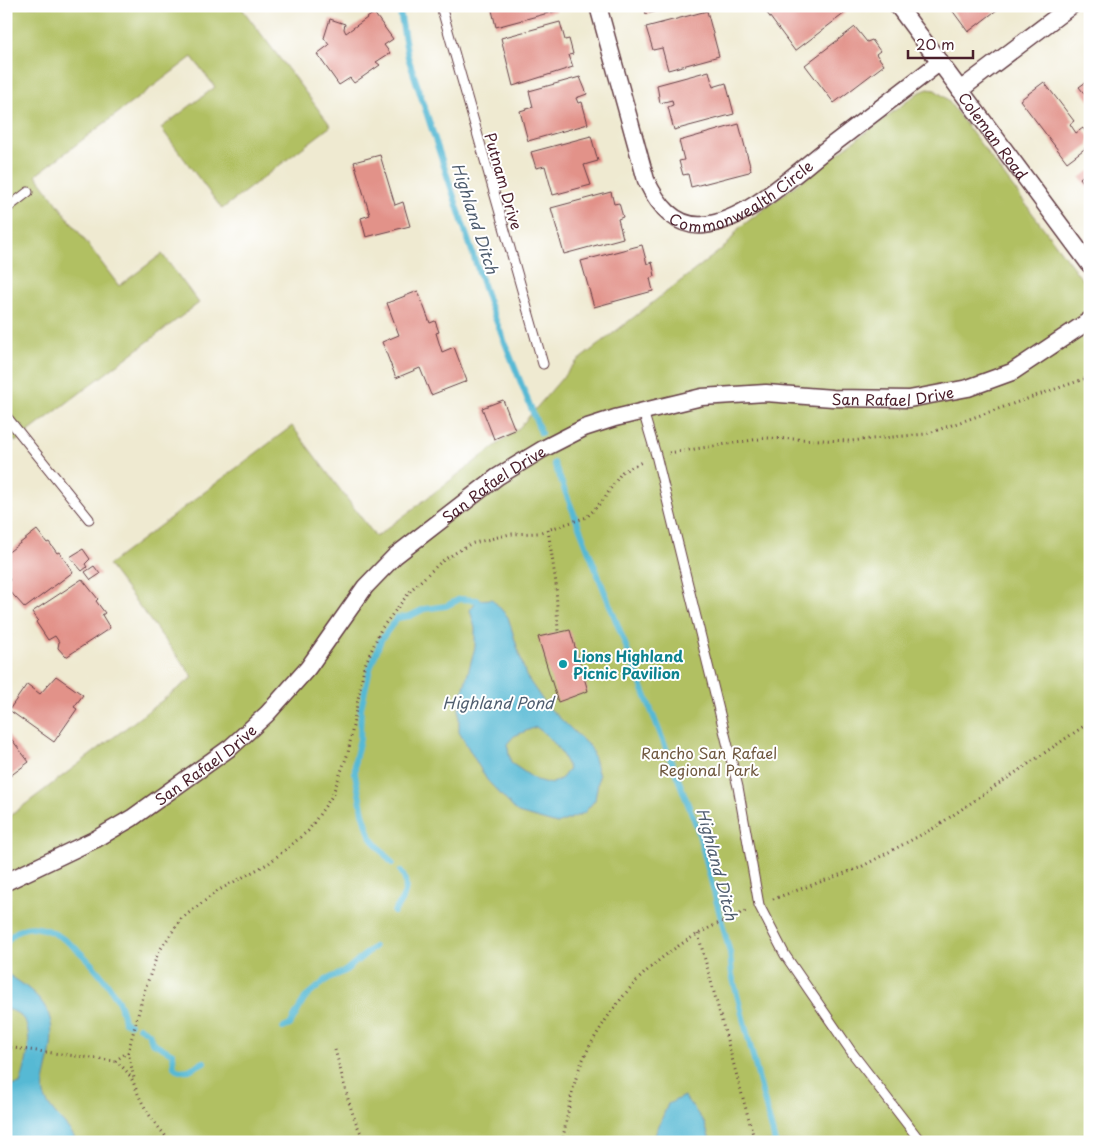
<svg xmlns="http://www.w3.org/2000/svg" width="1096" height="1148" viewBox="0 0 1096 1148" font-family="'Playpen Sans',sans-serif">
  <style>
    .green { fill: #b1c062; stroke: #7e7046 }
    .water { fill: #56b9d4; stroke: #506c80; fill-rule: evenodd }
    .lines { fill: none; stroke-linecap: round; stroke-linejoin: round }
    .stream { stroke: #56b9d4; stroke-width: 6 }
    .building { fill: #e29289 }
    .service-casing { stroke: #633d44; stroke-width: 11 }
    .minor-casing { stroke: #633d44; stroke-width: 19 }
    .path { stroke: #633d44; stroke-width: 3; stroke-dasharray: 1 4; stroke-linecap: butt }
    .service { stroke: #fff; stroke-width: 9 }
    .minor { stroke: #fff; stroke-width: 16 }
    .culture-dot { fill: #0f9aa8; stroke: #fff; stroke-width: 2 }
    .labels { text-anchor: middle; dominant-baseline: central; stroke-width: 4; stroke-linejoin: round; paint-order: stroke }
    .street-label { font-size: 15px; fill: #4a1f2b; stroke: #fff }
    .culture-label { font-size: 15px; font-weight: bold; fill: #0d838f; stroke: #fff; text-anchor: start }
    .park-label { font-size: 15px; fill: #6e573e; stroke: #fff }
    .water-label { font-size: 16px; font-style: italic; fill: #4f5d6f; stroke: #fff }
  </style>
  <rect width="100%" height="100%" fill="#fff"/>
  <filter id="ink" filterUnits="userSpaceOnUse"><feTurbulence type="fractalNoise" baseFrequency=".02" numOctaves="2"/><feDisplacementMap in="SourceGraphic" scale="10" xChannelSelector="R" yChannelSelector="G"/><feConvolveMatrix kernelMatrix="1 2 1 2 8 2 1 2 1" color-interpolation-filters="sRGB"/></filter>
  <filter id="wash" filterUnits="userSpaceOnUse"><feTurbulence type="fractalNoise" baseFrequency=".0096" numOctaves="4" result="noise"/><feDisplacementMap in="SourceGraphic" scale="20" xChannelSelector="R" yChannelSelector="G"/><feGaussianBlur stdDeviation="1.12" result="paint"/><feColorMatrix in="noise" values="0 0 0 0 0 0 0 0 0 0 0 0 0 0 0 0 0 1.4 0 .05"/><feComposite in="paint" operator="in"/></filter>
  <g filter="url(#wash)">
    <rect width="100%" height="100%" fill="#efead1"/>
    <g class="green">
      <polygon points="6,6 240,6 331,126 222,209 161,128 215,87 192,57 36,175 119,286 162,254 199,303 15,442 6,430"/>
      <polygon points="928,89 935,90 946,98 1090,290 1090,1142 6,1142 6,819 193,677 108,565 292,426 376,537 519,428 576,362 727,245 739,228 918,93"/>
    </g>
    <g class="water">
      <path d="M492,599L508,617L526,676L546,705L591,748L599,776L595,800L584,813L557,824L518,813L487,780L459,732V706L475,647V628L470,610L477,600ZM536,727C553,739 561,750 569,769L562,778L551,784L536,780L511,763L507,744L514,736Z"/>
      <path d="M6,973C47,999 59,1014 48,1064C46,1073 42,1087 44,1095C50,1114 69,1124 77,1142H6V1087L20,1084C27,1062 41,1015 6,1009Z"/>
      <polygon points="684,1096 704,1122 711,1142 652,1142 668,1104"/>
    </g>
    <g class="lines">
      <g class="stream">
        <polyline points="399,6 408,57 489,303 541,433"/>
        <polyline points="554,463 697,827 730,953 732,975 775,1142"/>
        <polyline points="392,863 371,838 363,813 355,774 355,760 360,739 361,708 370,669 381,640 397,618 410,616 424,609 446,606 460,599 477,600"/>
        <path d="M394,912C404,898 411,887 401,871"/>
        <path d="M6,943C39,894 105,973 119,1003C122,1009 123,1016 124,1022L130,1024"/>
        <polyline points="139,1027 149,1033 152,1042 173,1054 174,1067 179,1071 189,1070 204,1062"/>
        <polyline points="283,1028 290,1025 305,998 326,980 345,971 374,947"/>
      </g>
    </g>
    <g id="blocks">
      <g class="building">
        <polygon points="491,6 555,6 556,11 496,27"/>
        <polygon points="644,6 673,6 673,7 646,14"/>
        <polygon points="777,6 840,6 845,13 795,51 767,13"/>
        <polygon points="949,6 1002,6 968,32"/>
        <polygon points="707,11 719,56 668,70 662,48 653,50 646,27"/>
        <polygon points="374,13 393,39 384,45 390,53 376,62 380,65 354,83 350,78 339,85 317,54 329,45 324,38 330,19 345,24 344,29 346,33"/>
        <polygon points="560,22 565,40 569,39 573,54 569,55 573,67 513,86 501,38"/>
        <polygon points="855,27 867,42 872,40 880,51 876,54 884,65 834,103 805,65"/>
        <polygon points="709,71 713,87 726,83 734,114 674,130 668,107 673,105 672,100 660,103 657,85"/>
        <polygon points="580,77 587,94 576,98 578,103 582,102 588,124 528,141 520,111 533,107 529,91"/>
        <polygon points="1090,79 1090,101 1079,87"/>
        <polygon points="1044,82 1074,121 1070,124 1076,133 1083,128 1090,138 1087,147 1067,162 1020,100"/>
        <polygon points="739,124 751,170 749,172 691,187 688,174 683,175 679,161 684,160 679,141"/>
        <polygon points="591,136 598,161 584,165 591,185 553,195 545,166 536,168 531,152"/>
        <polygon points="380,155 395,205 403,202 410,226 366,237 361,218 370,215 354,162"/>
        <polygon points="1090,170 1090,191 1080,178"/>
        <polygon points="611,192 614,204 619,203 623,217 618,219 623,238 564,254 551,208"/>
        <polygon points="642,245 647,264 652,262 655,276 650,278 653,291 594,307 581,261"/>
        <polygon points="418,291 430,323 435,321 439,332 436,333 442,352 454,347 467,381 431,395 420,368 396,378 382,342 399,335 387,303"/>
        <polygon points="503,400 515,430 494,439 482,408"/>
        <polygon points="37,530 47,543 49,542 57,553 59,552 73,572 25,608 6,587 6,583 10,580 6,575 6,554"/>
        <polygon points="83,549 90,559 85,564 87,567 82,571 70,557"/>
        <polygon points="94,566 100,574 91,580 85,572"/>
        <polygon points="82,579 98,599 96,601 105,613 102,615 110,628 66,657 58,648 59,642 55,636 48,640 36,622 38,620 32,612"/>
        <polygon points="570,630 588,691 558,702 538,637"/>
        <polygon points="56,676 83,695 74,707 77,709 54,742 9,710 27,684 40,694"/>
        <polygon points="6,732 29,762 6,779"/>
      </g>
    </g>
  </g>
  <g filter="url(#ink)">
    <use href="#blocks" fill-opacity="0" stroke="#633d44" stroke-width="1"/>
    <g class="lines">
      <defs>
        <g id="service">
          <polyline points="441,6 543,364"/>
          <polyline points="6,209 28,192"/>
          <polyline points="643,411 656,455 738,787 759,905 785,955 853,1054 921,1142"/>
          <polyline points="6,416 89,519"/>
        </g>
        <g id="minor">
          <path id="s1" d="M598,6L646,180C657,203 674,228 704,225C748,220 794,174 828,148C866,119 903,91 940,62"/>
          <path id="s2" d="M898,6L1090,265"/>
          <polyline points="960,90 1071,6"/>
          <path id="s3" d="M6,882L96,839L132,818L231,747L267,714L308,668L365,587L395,556L497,477L543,449L584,428L615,418L702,397L766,393L833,398L909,399L968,388L1012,372L1090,320"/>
        </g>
      </defs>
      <use href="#service" class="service-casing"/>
      <use href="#minor" class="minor-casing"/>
      <g class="path">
        <polyline points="669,453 766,438 850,441 926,434 1090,377"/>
        <polyline points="548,530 556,583 558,633"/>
        <polyline points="773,899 859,868 934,828 1090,722"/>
        <polyline points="698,934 755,1142"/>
        <polyline points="6,1047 115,1061 128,1052 145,989 158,953 181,919 219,890 269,863 308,831 332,796 348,753 364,667 381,629 412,589 442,561 470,544 510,534 538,533 587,517 603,500 622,472 642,462"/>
        <path d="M335,1050C344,1080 349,1115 366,1142"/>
        <polyline points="128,1052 134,1078"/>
        <path d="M115,1061C135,1075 133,1087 144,1106C151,1119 161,1130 170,1142"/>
        <path d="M562,1142C567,1120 570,1096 577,1075C583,1056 594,1038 605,1021C643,964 684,937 746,911"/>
      </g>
      <use href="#service" class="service"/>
      <use href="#minor" class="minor"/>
    </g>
  </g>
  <circle class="culture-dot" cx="563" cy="664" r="5"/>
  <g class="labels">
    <g class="street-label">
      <text stroke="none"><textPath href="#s2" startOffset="161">Coleman Road</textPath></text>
      <text transform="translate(504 181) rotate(74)">Putnam Drive</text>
      <text stroke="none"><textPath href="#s1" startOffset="304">Commonwealth Circle</textPath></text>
      <text stroke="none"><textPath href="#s3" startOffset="1058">San Rafael Drive</textPath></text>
      <text stroke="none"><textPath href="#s3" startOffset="638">San Rafael Drive</textPath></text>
      <text stroke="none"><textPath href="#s3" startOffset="232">San Rafael Drive</textPath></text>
    </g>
    <g class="culture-label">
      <text x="573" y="655">Lions Highland<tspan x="573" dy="17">Picnic Pavilion</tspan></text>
    </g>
    <g class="park-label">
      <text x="709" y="752">Rancho San Rafael<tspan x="709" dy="17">Regional Park</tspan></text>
    </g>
    <g class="water-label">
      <text transform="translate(476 218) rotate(72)">Highland Ditch</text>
      <text x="498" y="702">Highland Pond</text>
      <text transform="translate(718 864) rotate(75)">Highland Ditch</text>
    </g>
  </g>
  <rect width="1096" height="1148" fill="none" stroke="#fff" stroke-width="25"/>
  <path d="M908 50v8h65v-8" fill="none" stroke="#4a1f2b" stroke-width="2.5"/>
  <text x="916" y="50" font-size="15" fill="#4a1f2b" stroke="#ffffff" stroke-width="4" paint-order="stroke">20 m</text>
</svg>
